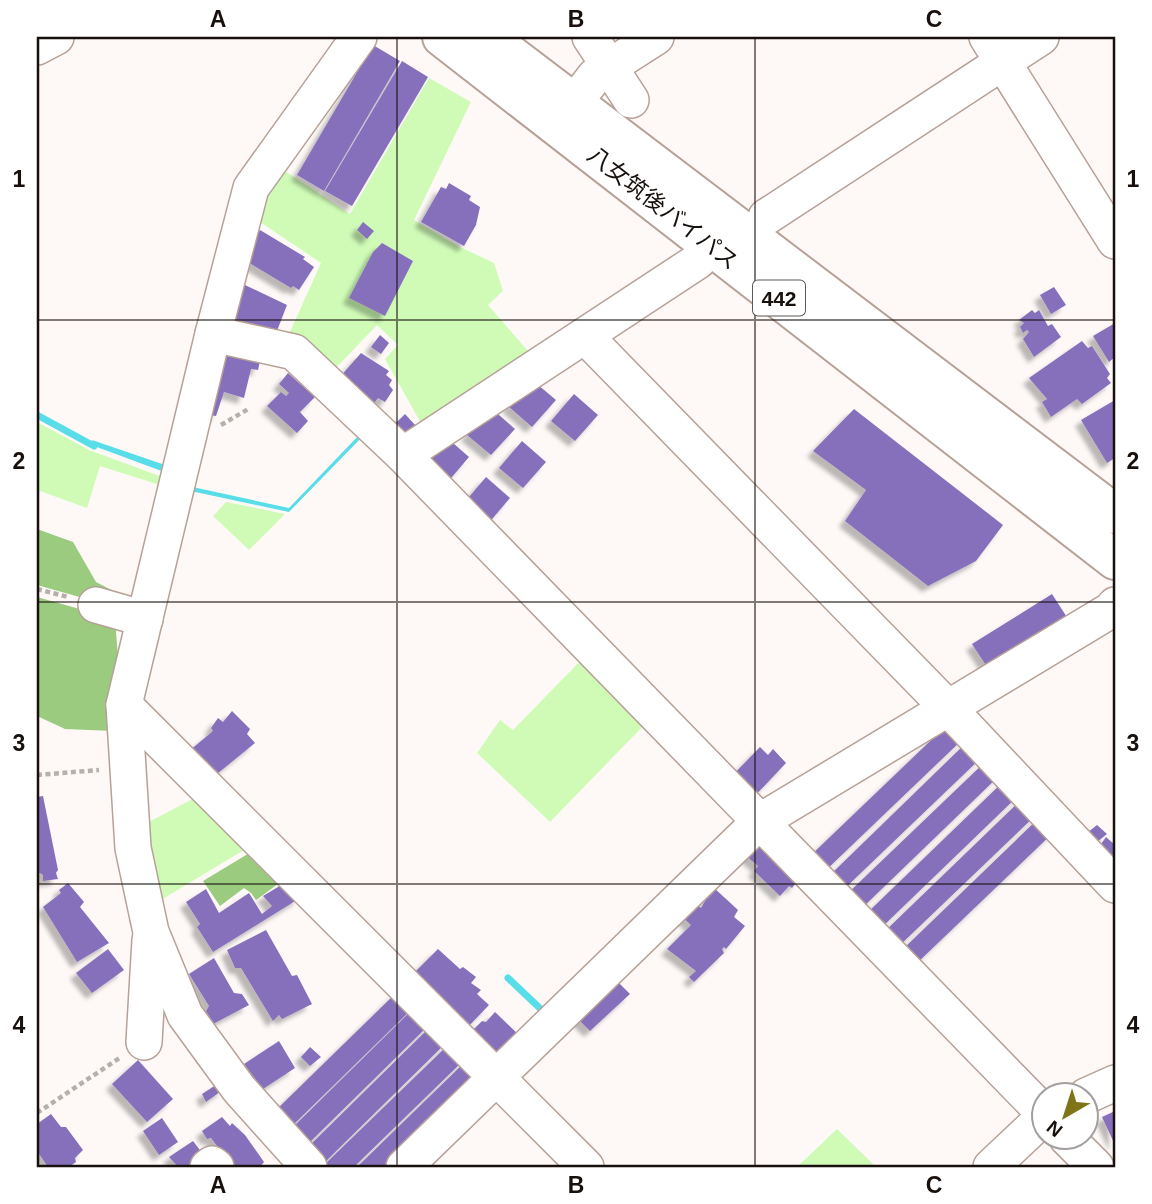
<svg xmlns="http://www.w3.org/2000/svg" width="1152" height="1204" viewBox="0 0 1152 1204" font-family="Arial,'Noto Sans JP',sans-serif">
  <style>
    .green { fill: #cffbb7 }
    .forest { fill: #9acb7f }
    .water { fill: #59dde9 }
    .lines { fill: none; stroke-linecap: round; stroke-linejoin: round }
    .stream { stroke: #59dde9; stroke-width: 7 }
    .building { fill: #8670bc; filter: url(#shadow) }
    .minor-casing { stroke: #b7a197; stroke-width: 38 }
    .highway-casing { stroke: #b7a197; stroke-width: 42 }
    .path { stroke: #b6b0ad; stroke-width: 4.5; stroke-dasharray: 5 3.5; stroke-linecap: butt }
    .minor { stroke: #fff; stroke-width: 35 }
    .highway { stroke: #fff; stroke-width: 38 }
    .grid { fill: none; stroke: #18100c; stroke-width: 2; stroke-opacity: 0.55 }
    .labels { text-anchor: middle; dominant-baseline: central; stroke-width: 5; stroke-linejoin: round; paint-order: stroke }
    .shield { fill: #fff; stroke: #5d5855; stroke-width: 2 }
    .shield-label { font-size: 21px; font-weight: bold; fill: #18100c }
    .street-label { font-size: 23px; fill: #18100c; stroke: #fff }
    .neatline { fill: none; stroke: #18100c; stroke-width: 2.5 }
    .grid-label { font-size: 23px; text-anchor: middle; font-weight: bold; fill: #18100c }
  </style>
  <defs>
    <filter id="shadow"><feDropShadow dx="-6" dy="6" stdDeviation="2" flood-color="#0004"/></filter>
  </defs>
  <rect width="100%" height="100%" fill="#fef9f7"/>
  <g class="green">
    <polygon points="429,78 471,102 414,220 458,246 494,263 503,291 488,305 535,359 422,425 385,359 398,345 377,325 331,373 289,334 321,263 254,218 279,167 350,214"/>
    <polygon points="37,422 89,450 168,479 163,486 100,466 87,508 40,491 37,494"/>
    <polygon points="226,502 285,514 249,550 213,516"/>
    <polygon points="585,656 648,721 550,822 477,753 500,720 513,730"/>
    <polygon points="204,793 254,844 156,903 141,826"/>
    <polygon points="837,1129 876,1167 797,1167"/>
  </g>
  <g class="forest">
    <polygon points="37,529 73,542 96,582 127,598 122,609 37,585"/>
    <polygon points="37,597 115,619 118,657 113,731 65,729 37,716"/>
    <polygon points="256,849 286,878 256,900 251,893 244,888 220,906 203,881"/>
  </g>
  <g class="water">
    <polygon points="361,433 364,435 289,512 186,490 188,486 289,508"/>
    <polygon points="92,440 168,466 167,473 94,446"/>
  </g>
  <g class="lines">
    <g class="stream">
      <polyline points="37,415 94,446"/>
      <polyline points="508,978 546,1014"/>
    </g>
  </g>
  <g class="building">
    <polygon points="373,45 400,61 324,191 297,175"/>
    <polygon points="402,61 428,77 352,206 325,191"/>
    <polygon points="449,183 471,196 469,200 480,207 476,225 464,246 421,222 441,187 446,189"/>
    <polygon points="363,222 374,231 367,239 357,230"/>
    <polygon points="260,230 305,257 303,259 314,267 299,290 293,286 291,288 241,258"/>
    <polygon points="382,243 413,261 385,316 349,298 373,252"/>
    <polygon points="245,285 287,305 275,336 230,327 229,311"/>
    <polygon points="1054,287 1066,305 1051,314 1040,295"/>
    <polygon points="1032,310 1035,313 1039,310 1048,326 1052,324 1061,337 1034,357 1023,339 1029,332 1027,330 1023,333 1020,327 1024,323 1019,320"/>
    <polygon points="1115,323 1115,357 1109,362 1093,336"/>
    <polygon points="380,335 389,343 381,354 371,347"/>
    <polygon points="1082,341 1088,348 1092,346 1110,374 1107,378 1111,383 1082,404 1077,399 1051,417 1042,402 1047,399 1029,378"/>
    <polygon points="220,350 247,352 249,360 260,361 258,370 251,369 244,398 224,392 216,416 203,414"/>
    <polygon points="361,353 389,371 386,375 392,380 389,385 393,390 385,402 378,398 371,407 339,378"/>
    <polygon points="288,373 315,397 300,412 308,421 297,433 267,406 281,392 286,396 289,393 279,384"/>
    <polygon points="531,379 556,400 532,427 508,406"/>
    <polygon points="574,394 598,415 575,441 551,421"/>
    <polygon points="1115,400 1115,458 1107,463 1081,420"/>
    <polygon points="490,407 515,429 491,455 467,435"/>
    <polygon points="854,409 1003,525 976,561 928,586 845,521 866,490 813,451"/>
    <polygon points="405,414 416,426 405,436 395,424"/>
    <polygon points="445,436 469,457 446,484 422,463"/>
    <polygon points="522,441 546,462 523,488 499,468"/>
    <polygon points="486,477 510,498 487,525 463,504"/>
    <polygon points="1052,594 1070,622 991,673 972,644"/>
    <polygon points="232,711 250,729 247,734 255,743 212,778 189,751 213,731 211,728 218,718 223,722"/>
    <polygon points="949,723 964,738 823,873 808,858"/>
    <polygon points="967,742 982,757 841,892 827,878"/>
    <polygon points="760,747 768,755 773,749 786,763 750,801 729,779"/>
    <polygon points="986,761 1000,775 860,910 845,896"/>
    <polygon points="1005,780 1020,794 879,930 865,915"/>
    <polygon points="43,796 58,870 56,873 58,879 43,881 43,875 38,872 37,863 37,797"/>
    <polygon points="1023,798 1038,813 897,948 882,934"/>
    <polygon points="1041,816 1056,830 915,965 901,951"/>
    <polygon points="1097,825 1107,834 1097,842 1087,833"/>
    <polygon points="759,837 799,879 792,888 789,886 780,896 754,871 758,866 745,855"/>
    <polygon points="1106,837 1115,845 1115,874 1096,851"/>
    <polygon points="288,881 300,898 213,952 197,927 200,924 186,902 206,889 219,913 249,893 262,914 272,906 263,896"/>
    <polygon points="68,883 84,902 80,907 109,943 77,962 43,907 61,893 59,890"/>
    <polygon points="713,887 738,910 734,917 745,926 726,949 724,947 722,949 724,953 694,982 689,977 696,971 667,949 691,925 681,916 693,901 701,908"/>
    <polygon points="266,930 292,976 297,975 312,1004 282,1019 279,1015 273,1021 241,968 235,968 227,950"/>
    <polygon points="108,949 124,970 92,993 76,973"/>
    <polygon points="438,949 460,969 463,967 476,977 471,983 481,990 477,994 489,1005 466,1029 412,975"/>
    <polygon points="214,958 234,993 242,994 249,1005 213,1024 206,1011 209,1006 189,974"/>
    <polygon points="612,976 630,994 590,1031 572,1013"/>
    <polygon points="397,992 413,1008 290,1128 274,1112"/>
    <polygon points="413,1009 429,1025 305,1147 291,1129"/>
    <polygon points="495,1012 523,1039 496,1066 468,1035 482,1021 486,1022"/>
    <polygon points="431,1026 447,1042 320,1167 306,1149"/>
    <polygon points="279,1041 295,1068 263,1089 244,1064"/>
    <polygon points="449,1044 464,1060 354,1167 322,1167"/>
    <polygon points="310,1047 321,1057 310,1066 301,1057"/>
    <polygon points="138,1060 173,1099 147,1122 112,1084"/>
    <polygon points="466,1061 482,1077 389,1167 357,1167"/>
    <polygon points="219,1083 224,1089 206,1102 202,1094"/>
    <polygon points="1115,1111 1115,1145 1102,1117"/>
    <polygon points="51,1114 61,1127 66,1127 83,1150 75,1158 76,1162 69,1167 48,1167 37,1151 37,1124"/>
    <polygon points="222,1117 230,1126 232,1123 245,1135 264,1162 260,1167 233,1167 211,1138 207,1139 202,1131"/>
    <polygon points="162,1118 178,1142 159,1155 143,1131"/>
    <polygon points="193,1141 203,1154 188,1167 178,1167 169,1157"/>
  </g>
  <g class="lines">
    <defs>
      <g id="minor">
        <polyline points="590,37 631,100"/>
        <polyline points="987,37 1115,241"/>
        <polyline points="37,47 56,37"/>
        <polyline points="574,103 595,76 656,37"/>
        <polyline points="766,217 1041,37"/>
        <polyline points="213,334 294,352 403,455 1044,1113"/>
        <polyline points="585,336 948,708 1115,885"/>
        <polyline points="403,455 698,261"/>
        <polyline points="96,605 145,619"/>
        <polyline points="124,705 586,1167"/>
        <polyline points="144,1042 150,940"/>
        <polyline points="1086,1096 1115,1083"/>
        <polyline points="1067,1138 1096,1167"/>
        <polyline points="208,1167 212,1164 216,1167"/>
        <polyline points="309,1167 239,1089 185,1015 151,932 133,848 124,705 213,334 251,188 359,37"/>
        <polyline points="404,1167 759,822 1111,610 1115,605"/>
        <polyline points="991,1167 1044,1117"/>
      </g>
      <g id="highway">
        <polyline points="442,37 1115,560"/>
        <polyline points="487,37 1115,514"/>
      </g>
    </defs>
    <use href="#minor" class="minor-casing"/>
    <use href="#highway" class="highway-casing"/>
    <g class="path">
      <polyline points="221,425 250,408"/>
      <polyline points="37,589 68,597"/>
      <polyline points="37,775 99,770"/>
      <polyline points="37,1113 121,1057"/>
    </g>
    <use href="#minor" class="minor"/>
    <use href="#highway" class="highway"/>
  </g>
  <path class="grid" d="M397,37V1167M755,37V1167M37,320H1115M37,602H1115M37,884H1115"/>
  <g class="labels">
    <rect class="shield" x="753" y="280.5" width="52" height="35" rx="5"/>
    <g class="shield-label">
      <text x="779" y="298">442</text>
    </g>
    <g class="street-label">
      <text transform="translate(663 208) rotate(38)">八女筑後バイパス</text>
    </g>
  </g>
  <rect width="1152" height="1204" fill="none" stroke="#ffffff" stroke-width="77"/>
  <g transform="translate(1065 1116) rotate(219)"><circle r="33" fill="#ffffff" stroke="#a39f9e" stroke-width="2"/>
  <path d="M0-5L12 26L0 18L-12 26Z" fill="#7f7417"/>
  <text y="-10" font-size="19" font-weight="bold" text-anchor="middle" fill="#18100c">N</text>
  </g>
  <rect x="38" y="38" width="1076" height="1128" class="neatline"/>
  <g class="grid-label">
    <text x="218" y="27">A</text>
    <text x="576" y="27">B</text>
    <text x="934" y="27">C</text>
    <text x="19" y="187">1</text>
    <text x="1133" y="187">1</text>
    <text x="19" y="469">2</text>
    <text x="1133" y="469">2</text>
    <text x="19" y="751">3</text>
    <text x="1133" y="751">3</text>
    <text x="19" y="1033">4</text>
    <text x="1133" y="1033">4</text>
    <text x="218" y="1193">A</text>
    <text x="576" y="1193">B</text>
    <text x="934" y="1193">C</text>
  </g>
</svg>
